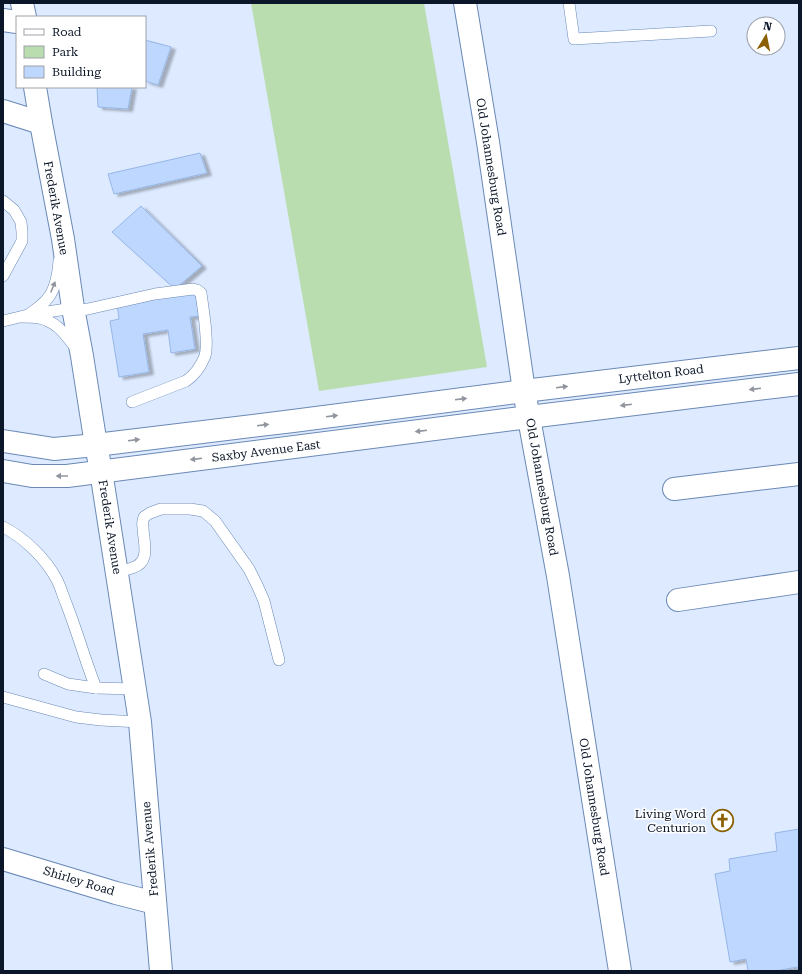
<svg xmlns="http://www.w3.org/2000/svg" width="802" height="974" viewBox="0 0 802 974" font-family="'Roboto Serif',serif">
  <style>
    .green { fill: #baddaf }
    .building { fill: #bdd7ff; stroke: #96b6e6; filter: url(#shadow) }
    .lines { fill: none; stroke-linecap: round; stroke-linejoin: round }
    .service-casing { stroke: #6a89b6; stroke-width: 12 }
    .minor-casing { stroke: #6a89b6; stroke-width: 24 }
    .tertiary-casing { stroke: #6a89b6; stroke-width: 24 }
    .secondary-casing { stroke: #6a89b6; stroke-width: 24 }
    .service { stroke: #fff; stroke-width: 11 }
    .minor { stroke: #fff; stroke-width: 22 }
    .tertiary { stroke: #fff; stroke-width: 22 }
    .secondary { stroke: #fff; stroke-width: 22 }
    .oneway { fill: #91969e }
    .labels { text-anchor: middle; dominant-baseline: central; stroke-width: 3; stroke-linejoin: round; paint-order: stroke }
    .street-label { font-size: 12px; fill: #0b1628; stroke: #fff }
    .poi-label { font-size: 12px; fill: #0b1628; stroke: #fff; text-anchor: end }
  </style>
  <defs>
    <filter id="shadow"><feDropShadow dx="4.5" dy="2.5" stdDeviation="1" flood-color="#0004"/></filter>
  </defs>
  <rect width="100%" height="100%" fill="#ddeaff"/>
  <polygon class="green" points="251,3 424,3 487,367 319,391"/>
  <g class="building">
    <polygon points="145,40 171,47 158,85 145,81"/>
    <polygon points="97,87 132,87 128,109 98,107"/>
    <polygon points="200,153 207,173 114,194 108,174"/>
    <polygon points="141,206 202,266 175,289 112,232"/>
    <polygon points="195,291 199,316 190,317 195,349 171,353 168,330 143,334 149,372 119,377 110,321 119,319 117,304"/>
    <polygon points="799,829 799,971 798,971 797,967 776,971 748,971 746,959 730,962 715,874 730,871 729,859 777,851 775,833"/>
  </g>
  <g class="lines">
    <defs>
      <g id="service">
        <polyline points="569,3 574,39 711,31"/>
        <polyline points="3,201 14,210 21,222 22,232 22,241 3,276"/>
        <path d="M73,311L88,309L155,294L193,289L197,290L201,293C203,309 209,342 205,356C201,366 195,375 186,381L132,402"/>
        <path d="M28,315C35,310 43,305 48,298C56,288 58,274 59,261"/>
        <path d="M22,317C28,317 33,317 39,318C56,321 65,334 75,347"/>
        <polyline points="3,321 28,315 73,308"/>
        <path d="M3,527C25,538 46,559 57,580C61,588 63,596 66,603C77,631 85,660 96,688L135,689"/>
        <path d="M117,571C122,570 127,570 132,568C152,562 143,541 143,527C142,524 143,520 144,517L150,513L161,509H190L203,511L215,521L249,569L257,585L264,601L279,660"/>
        <polyline points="44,674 68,684 96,688"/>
        <polyline points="3,697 76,717 101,720 140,722"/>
      </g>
      <g id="minor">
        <polyline points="22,3 25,17"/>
        <polyline points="3,20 17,22"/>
        <polyline points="35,87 41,123 63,239 73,308 82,356 96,445 101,471 140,722 161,971"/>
        <polyline points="3,111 41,123"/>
        <polyline points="674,489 799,474"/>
        <polyline points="678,600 799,582"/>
        <polyline points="3,859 116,893 155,903"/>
      </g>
      <g id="tertiary">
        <polyline points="3,441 54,449 96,445 293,421 524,391"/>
        <polyline points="3,471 32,476 67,476 529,417"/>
      </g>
      <g id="secondary">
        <polyline points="465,3 488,142 524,391 558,576 620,971"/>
        <polyline points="524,391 799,358"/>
        <polyline points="529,417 799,384"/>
      </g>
    </defs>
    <use href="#service" class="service-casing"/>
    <use href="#minor" class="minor-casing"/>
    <use href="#tertiary" class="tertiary-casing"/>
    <use href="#secondary" class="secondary-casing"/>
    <use href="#service" class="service"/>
    <use href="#minor" class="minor"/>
    <use href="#tertiary" class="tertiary"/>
    <use href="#secondary" class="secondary"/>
  </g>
  <defs><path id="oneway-solid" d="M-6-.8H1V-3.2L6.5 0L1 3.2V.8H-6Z"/></defs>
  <g class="oneway">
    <use href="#oneway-solid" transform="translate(53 287) rotate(-68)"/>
    <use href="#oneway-solid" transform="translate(562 387) rotate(-7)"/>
    <use href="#oneway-solid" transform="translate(755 389) rotate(173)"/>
    <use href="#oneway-solid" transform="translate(461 399) rotate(-7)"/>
    <use href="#oneway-solid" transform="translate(626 405) rotate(173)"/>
    <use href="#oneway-solid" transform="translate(332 416) rotate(-7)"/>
    <use href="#oneway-solid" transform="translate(263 425) rotate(-7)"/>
    <use href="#oneway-solid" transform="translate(421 431) rotate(173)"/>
    <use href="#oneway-solid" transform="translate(134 440) rotate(-7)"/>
    <use href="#oneway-solid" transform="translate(196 459) rotate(173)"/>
    <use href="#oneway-solid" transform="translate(62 476) rotate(180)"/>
  </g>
  <defs>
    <symbol id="church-ring" viewBox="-11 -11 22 22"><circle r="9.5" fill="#fff" stroke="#8b6003" stroke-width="1.5"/><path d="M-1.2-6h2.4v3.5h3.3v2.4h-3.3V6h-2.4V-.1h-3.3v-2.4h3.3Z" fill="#8b6003"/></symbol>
  </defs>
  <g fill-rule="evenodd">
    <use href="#church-ring" x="710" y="808" width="25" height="25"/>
  </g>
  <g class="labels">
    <g class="street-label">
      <text transform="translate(491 167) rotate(81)">Old Johannesburg Road</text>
      <text transform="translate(56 208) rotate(80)">Frederik Avenue</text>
      <text transform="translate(661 374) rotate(-7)">Lyttelton Road</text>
      <text transform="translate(266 451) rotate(-7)">Saxby Avenue East</text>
      <text transform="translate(542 487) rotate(80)">Old Johannesburg Road</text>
      <text transform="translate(110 527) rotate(81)">Frederik Avenue</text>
      <text transform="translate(594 807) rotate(81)">Old Johannesburg Road</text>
      <text transform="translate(150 849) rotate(-95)">Frederik Avenue</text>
      <text transform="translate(79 881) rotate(17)">Shirley Road</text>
    </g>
    <g class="poi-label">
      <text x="706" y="814">Living Word<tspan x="706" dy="14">Centurion</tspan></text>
    </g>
  </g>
  <rect width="802" height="974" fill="none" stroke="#0b1628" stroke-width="8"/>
  <rect x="16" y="16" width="130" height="72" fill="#ffffff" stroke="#9da2a9"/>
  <rect x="24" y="29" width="20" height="6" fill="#ffffff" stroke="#9da2a9"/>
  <text x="52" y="36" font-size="12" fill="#0b1628">Road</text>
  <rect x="24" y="46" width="20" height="12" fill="#baddaf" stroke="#9da2a9"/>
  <text x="52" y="56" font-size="12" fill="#0b1628">Park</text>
  <rect x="24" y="66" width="20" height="12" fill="#bdd7ff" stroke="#9da2a9"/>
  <text x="52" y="76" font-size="12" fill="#0b1628">Building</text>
  <g transform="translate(766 36) rotate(10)"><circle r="19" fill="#ffffff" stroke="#9da2a9"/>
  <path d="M0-3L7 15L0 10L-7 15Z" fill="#8b6003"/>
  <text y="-6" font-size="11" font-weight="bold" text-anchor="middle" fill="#0b1628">N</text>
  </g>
</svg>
